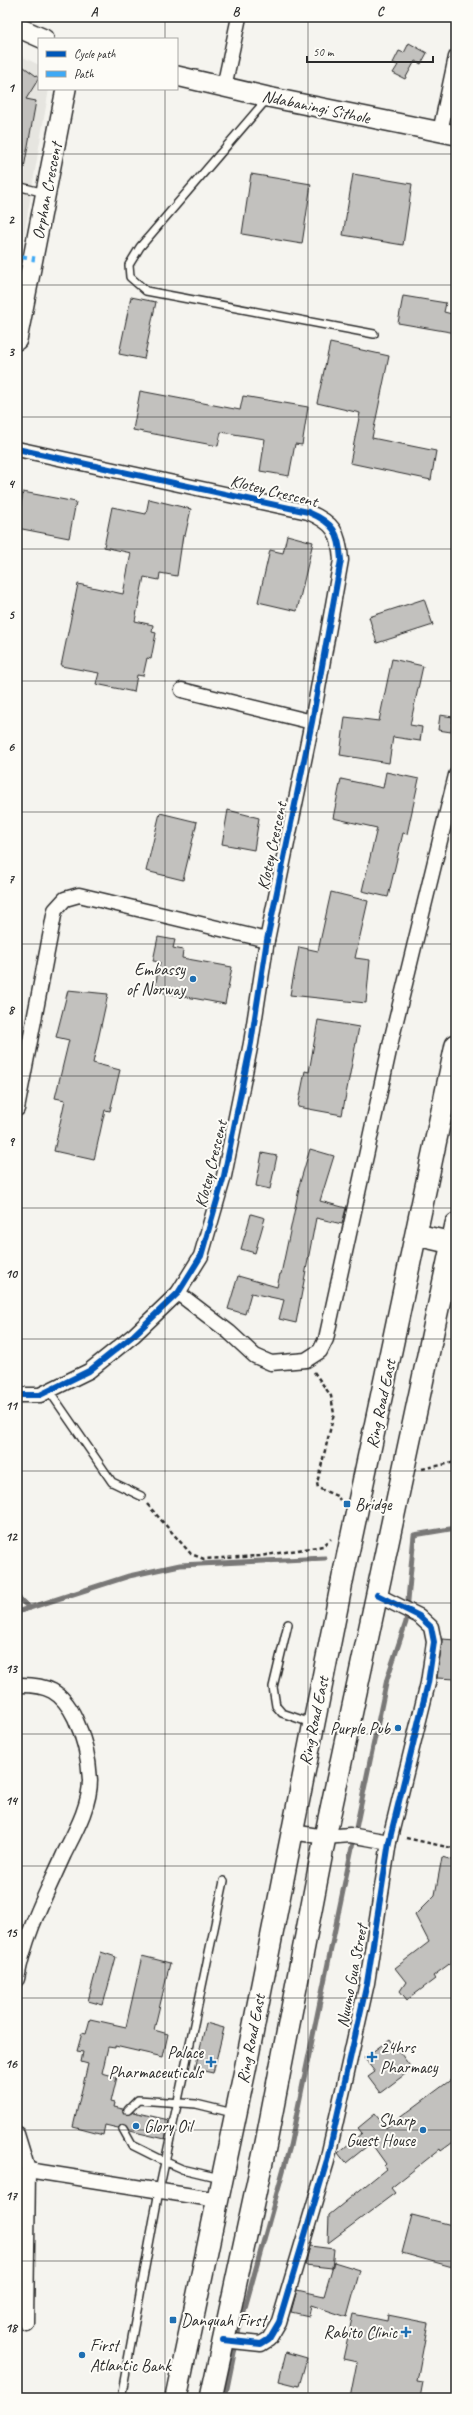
<svg xmlns="http://www.w3.org/2000/svg" width="473" height="2415" viewBox="0 0 473 2415" font-family="Caveat,sans-serif">
  <style>
    .built { fill: #e6e5e0 }
    .lines { fill: none; stroke-linecap: round; stroke-linejoin: round }
    .stream { stroke: #797877; stroke-width: 5 }
    .building { fill: #c2c1be; stroke: #2b2b2b }
    .lane-casing { stroke: #2b2b2b; stroke-width: 10 }
    .street-casing { stroke: #2b2b2b; stroke-width: 17 }
    .secondary-casing { stroke: #2b2b2b; stroke-width: 22 }
    .primary-casing { stroke: #2b2b2b; stroke-width: 24 }
    .path { stroke: #2b2b2b; stroke-width: 2.5; stroke-dasharray: 4 3; stroke-linecap: butt }
    .lane { stroke: #fdfcf7; stroke-width: 7 }
    .street { stroke: #fdfcf7; stroke-width: 14 }
    .secondary { stroke: #fdfcf7; stroke-width: 19 }
    .primary { stroke: #fdfcf7; stroke-width: 21 }
    .quiet { stroke: #3fa9f5; stroke-width: 5; stroke-dasharray: 10 5; stroke-linecap: butt }
    .cycleway-casing { stroke: #fdfcf7; stroke-width: 8 }
    .cycleway { stroke: #0057b8; stroke-width: 6 }
    .grid { fill: none; stroke: #2b2b2b; stroke-width: 1; stroke-opacity: 0.55 }
    .poi-dot { fill: #1f6fb2; stroke: #fdfcf7; stroke-width: 1.5 }
    .labels { text-anchor: middle; dominant-baseline: central; stroke-width: 4; stroke-linejoin: round; paint-order: stroke }
    .street-label { font-size: 17px; fill: #2b2b2b; stroke: #fdfcf7 }
    .poi-label { font-size: 17px; fill: #2b2b2b; stroke: #fdfcf7; text-anchor: end }
    .neatline { fill: none; stroke: #2b2b2b; stroke-width: 1.5 }
    .grid-label { font-size: 13px; text-anchor: middle; font-weight: bold; fill: #2b2b2b }
  </style>
  <rect width="100%" height="100%" fill="#f5f4ef"/>
  <filter id="ink" filterUnits="userSpaceOnUse"><feTurbulence type="fractalNoise" baseFrequency=".025" numOctaves="2"/><feDisplacementMap in="SourceGraphic" scale="8" xChannelSelector="R" yChannelSelector="G"/><feConvolveMatrix kernelMatrix="1 2 1 2 8 2 1 2 1" color-interpolation-filters="sRGB"/></filter>
  <g filter="url(#ink)">
    <polygon class="built" points="17,54 39,65 39,89 49,89 21,252 17,251"/>
    <g class="lines">
      <g class="stream">
        <polyline points="17,1597 30,1608"/>
        <polyline points="17,1612 129,1576 180,1565 325,1558"/>
        <polyline points="225,2398 239,2329 290,2146 387,1679 406,1622 414,1535 456,1528"/>
      </g>
    </g>
    <g class="building">
      <polygon points="409,43 427,53 421,64 415,61 405,79 393,73 398,65 393,63 399,51 404,53"/>
      <polygon points="17,62 39,78 26,99 36,101 24,168 17,168"/>
      <polygon points="251,174 311,184 302,244 242,234"/>
      <polygon points="353,174 412,184 403,245 343,235"/>
      <polygon points="403,296 446,303 444,312 456,315 456,333 398,323"/>
      <polygon points="131,297 156,302 144,359 119,354"/>
      <polygon points="330,343 389,356 372,438 436,451 431,480 350,463 360,413 317,403"/>
      <polygon points="140,391 240,410 243,396 308,407 302,445 295,444 289,476 260,471 265,439 221,432 218,446 133,430"/>
      <polygon points="23,492 76,502 69,538 17,528"/>
      <polygon points="149,499 191,509 185,536 183,535 177,576 160,573 159,580 144,577 135,621 153,625 152,632 156,633 151,659 147,658 143,676 137,675 134,692 96,684 99,673 61,666 78,584 123,594 131,553 104,547 112,507 146,514"/>
      <polygon points="287,535 313,542 297,611 258,602 270,550 283,553"/>
      <polygon points="424,599 433,625 377,643 369,617"/>
      <polygon points="392,659 423,666 410,725 422,727 420,741 393,737 389,763 340,755 345,717 379,721"/>
      <polygon points="440,715 453,717 451,732 438,730"/>
      <polygon points="386,772 419,779 407,834 403,833 388,897 362,891 377,828 333,818 341,779 383,788"/>
      <polygon points="228,810 259,818 254,850 222,844"/>
      <polygon points="160,813 197,822 183,880 146,871"/>
      <polygon points="331,892 368,901 355,958 370,960 366,1003 290,995 299,947 318,951"/>
      <polygon points="158,937 175,940 173,948 183,950 182,958 232,967 225,1004 154,991 160,962 153,961"/>
      <polygon points="68,990 108,994 93,1063 120,1070 110,1111 105,1110 94,1160 54,1151 65,1100 55,1098 69,1040 56,1037"/>
      <polygon points="318,1020 359,1027 342,1115 298,1107 305,1071 309,1072"/>
      <polygon points="310,1149 334,1156 320,1201 346,1208 342,1224 316,1218 296,1323 279,1319 284,1300 251,1293 245,1314 228,1309 238,1276 277,1287 280,1274 281,1274 299,1189 298,1189"/>
      <polygon points="262,1153 277,1156 270,1189 256,1186"/>
      <polygon points="251,1214 265,1218 255,1253 241,1249"/>
      <polygon points="442,1639 456,1640 456,1679 437,1678"/>
      <polygon points="442,1857 456,1861 456,1959 433,1976 435,1979 407,2000 400,1991 406,1982 395,1968 429,1942 415,1915 435,1895"/>
      <polygon points="101,1952 116,1957 103,2005 88,2001"/>
      <polygon points="142,1956 170,1963 154,2030 168,2034 163,2057 115,2046 115,2048 108,2047 102,2073 117,2077 111,2102 115,2103 114,2107 123,2109 127,2115 133,2112 169,2120 165,2139 130,2131 123,2124 118,2128 105,2125 103,2135 73,2127 88,2064 81,2062 83,2052 77,2051 82,2033 86,2034 90,2019 126,2027"/>
      <polygon points="206,2023 224,2028 213,2073 195,2069"/>
      <polygon points="390,2039 412,2069 380,2093 368,2077 375,2072 364,2058"/>
      <polygon points="456,2076 456,2140 441,2151 440,2149 391,2188 395,2193 328,2243 329,2215 386,2169 384,2166 386,2164 371,2143 346,2163 338,2153 362,2133 358,2128 375,2114 386,2128"/>
      <polygon points="412,2215 456,2226 456,2268 402,2253"/>
      <polygon points="310,2246 334,2249 332,2268 305,2265"/>
      <polygon points="334,2262 360,2270 347,2317 311,2305 309,2316 291,2312 297,2290 324,2296"/>
      <polygon points="353,2314 387,2321 388,2315 428,2323 417,2381 423,2382 420,2398 350,2398 357,2362 343,2359"/>
      <polygon points="286,2352 307,2358 299,2386 279,2381"/>
    </g>
    <g class="lines">
      <defs>
        <g id="lane">
          <polyline points="267,99 140,247 129,265 130,277 146,291 374,334"/>
          <polyline points="17,186 45,193"/>
          <polyline points="50,1392 112,1482 141,1496"/>
          <polyline points="288,1624 273,1687 276,1706 282,1713 311,1723"/>
          <polyline points="128,2110 138,2100 196,2104 233,2113"/>
          <polyline points="123,2129 132,2145 166,2162 182,2169 220,2178"/>
          <polyline points="121,2398 159,2191 224,1881"/>
        </g>
        <g id="street">
          <polyline points="224,87 239,17"/>
          <polyline points="440,132 456,57"/>
          <path d="M17,449L308,512C334,523 339,532 341,560L312,722L267,940L251,1043L224,1176L201,1256L178,1293L134,1335L89,1371L40,1395H17"/>
          <polyline points="182,690 312,722"/>
          <polyline points="17,1109 55,910 65,899 79,895 267,940"/>
          <polyline points="178,1293 229,1332 255,1356 271,1363 306,1360 320,1351 326,1339 392,1037 456,775"/>
          <path d="M17,1685C47,1684 62,1691 75,1718C84,1737 89,1760 90,1780C90,1806 75,1832 64,1854C46,1894 24,1936 17,1979"/>
          <polyline points="292,1832 325,1837 350,1835 389,1842"/>
          <polyline points="17,2134 28,2170 26,2323"/>
          <polyline points="28,2170 218,2200"/>
          <polyline points="223,2340 261,2344 269,2339 279,2322 327,2161 367,1983 389,1842 428,1683 434,1642 431,1627 419,1616 377,1595"/>
        </g>
        <g id="secondary">
          <polyline points="17,27 44,39"/>
          <polyline points="177,76 268,97 456,135"/>
          <polyline points="17,340 66,89"/>
        </g>
        <g id="primary">
          <polyline points="417,1235 452,1243"/>
          <polyline points="176,2398 245,2070 344,1572 456,1045"/>
          <polyline points="211,2398 266,2143 325,1837 456,1224"/>
        </g>
      </defs>
      <use href="#lane" class="lane-casing"/>
      <use href="#street" class="street-casing"/>
      <use href="#secondary" class="secondary-casing"/>
      <use href="#primary" class="primary-casing"/>
      <g class="path">
        <polyline points="314,1372 331,1396 334,1414 317,1483 318,1488 337,1496 340,1500"/>
        <polyline points="422,1469 456,1462"/>
        <polyline points="147,1504 191,1554 204,1559 260,1556 323,1546 331,1539"/>
        <polyline points="406,1838 456,1849"/>
      </g>
      <use href="#lane" class="lane"/>
      <use href="#street" class="street"/>
      <use href="#secondary" class="secondary"/>
      <use href="#primary" class="primary"/>
      <polyline class="quiet" points="17,256 35,259"/>
      <defs>
        <g id="cycleway">
          <path d="M17,449L308,512C334,523 339,532 341,560L312,722L267,940L251,1043L224,1176L201,1256L178,1293L134,1335L89,1371L40,1395H17"/>
          <polyline points="223,2340 261,2344 269,2339 279,2322 327,2161 367,1983 389,1842 428,1683 434,1642 431,1627 419,1616 377,1595"/>
        </g>
      </defs>
      <use href="#cycleway" class="cycleway-casing"/>
      <use href="#cycleway" class="cycleway"/>
    </g>
  </g>
  <path class="grid" d="M165,17V39M308,17V2398M165,89V2398M17,154H456M17,285H456M17,417H456M17,549H456M17,681H456M17,812H456M17,944H456M17,1076H456M17,1208H456M17,1339H456M17,1471H456M17,1603H456M17,1734H456M17,1866H456M17,1998H456M17,2130H456M17,2261H456"/>
  <g class="poi-dot">
    <circle cx="193" cy="979" r="4"/>
    <rect x="343" y="1500" width="8" height="8" rx="2"/>
    <circle cx="398" cy="1728" r="4"/>
    <path d="M370 2051h4v4h4v4h-4v4h-4v-4h-4v-4h4z"/>
    <path d="M209 2056h4v4h4v4h-4v4h-4v-4h-4v-4h4z"/>
    <circle cx="136" cy="2126" r="4"/>
    <circle cx="423" cy="2130" r="4"/>
    <rect x="169" y="2316" width="8" height="8" rx="2"/>
    <path d="M404 2326h4v4h4v4h-4v4h-4v-4h-4v-4h4z"/>
    <circle cx="82" cy="2355" r="4"/>
  </g>
  <g class="labels">
    <g class="street-label">
      <text transform="translate(316 107) rotate(12)">Ndabaningi Sithole</text>
      <text transform="translate(47 191) rotate(-79)">Orphan Crescent</text>
      <text transform="translate(274 491) rotate(14)">Klotey Crescent</text>
      <text transform="translate(272 846) rotate(-78)">Klotey Crescent</text>
      <text transform="translate(211 1164) rotate(-76)">Klotey Crescent</text>
      <text transform="translate(381 1404) rotate(-78)">Ring Road East</text>
      <text transform="translate(314 1721) rotate(-78)">Ring Road East</text>
      <text transform="translate(352 1976) rotate(-79)">Nuumo Gua Street</text>
      <text transform="translate(251 2039) rotate(-79)">Ring Road East</text>
    </g>
    <g class="poi-label">
      <text x="185" y="969">Embassy<tspan x="185" dy="20">of Norway</tspan></text>
      <text x="355" y="1504" text-anchor="start">Bridge</text>
      <text x="390" y="1728">Purple Pub</text>
      <text x="380" y="2047" text-anchor="start">24hrs<tspan x="380" dy="20">Pharmacy</tspan></text>
      <text x="203" y="2052">Palace<tspan x="203" dy="20">Pharmaceuticals</tspan></text>
      <text x="415" y="2120">Sharp<tspan x="415" dy="20">Guest House</tspan></text>
      <text x="144" y="2126" text-anchor="start">Glory Oil</text>
      <text x="181" y="2320" text-anchor="start">Danquah First</text>
      <text x="397" y="2332">Rabito Clinic</text>
      <text x="90" y="2345" text-anchor="start">First<tspan x="90" dy="20">Atlantic Bank</tspan></text>
    </g>
  </g>
  <rect width="473" height="2415" fill="none" stroke="#fdfcf7" stroke-width="44"/>
  <rect x="38" y="38" width="140" height="52" fill="#fdfcf7" stroke="#a9a8a5"/>
  <rect x="46" y="51" width="20" height="6" fill="#0057b8" stroke="#a9a8a5"/>
  <text x="74" y="58" font-size="12" fill="#2b2b2b">Cycle path</text>
  <rect x="46" y="71" width="20" height="6" fill="#3fa9f5" stroke="#a9a8a5"/>
  <text x="74" y="78" font-size="12" fill="#2b2b2b">Path</text>
  <path d="M307 56v6h126v-6" fill="none" stroke="#2b2b2b" stroke-width="2"/>
  <text x="313" y="56" font-size="12" fill="#2b2b2b" stroke="#fdfcf7" stroke-width="3" paint-order="stroke">50 m</text>
  <rect x="22" y="22" width="429" height="2371" class="neatline"/>
  <g class="grid-label">
    <text x="94" y="16">A</text>
    <text x="236" y="16">B</text>
    <text x="380" y="16">C</text>
    <text x="11" y="92">1</text>
    <text x="11" y="224">2</text>
    <text x="11" y="356">3</text>
    <text x="11" y="488">4</text>
    <text x="11" y="619">5</text>
    <text x="11" y="751">6</text>
    <text x="11" y="883">7</text>
    <text x="11" y="1014">8</text>
    <text x="11" y="1146">9</text>
    <text x="11" y="1278">10</text>
    <text x="11" y="1410">11</text>
    <text x="11" y="1541">12</text>
    <text x="11" y="1673">13</text>
    <text x="11" y="1805">14</text>
    <text x="11" y="1937">15</text>
    <text x="11" y="2068">16</text>
    <text x="11" y="2200">17</text>
    <text x="11" y="2332">18</text>
  </g>
</svg>
